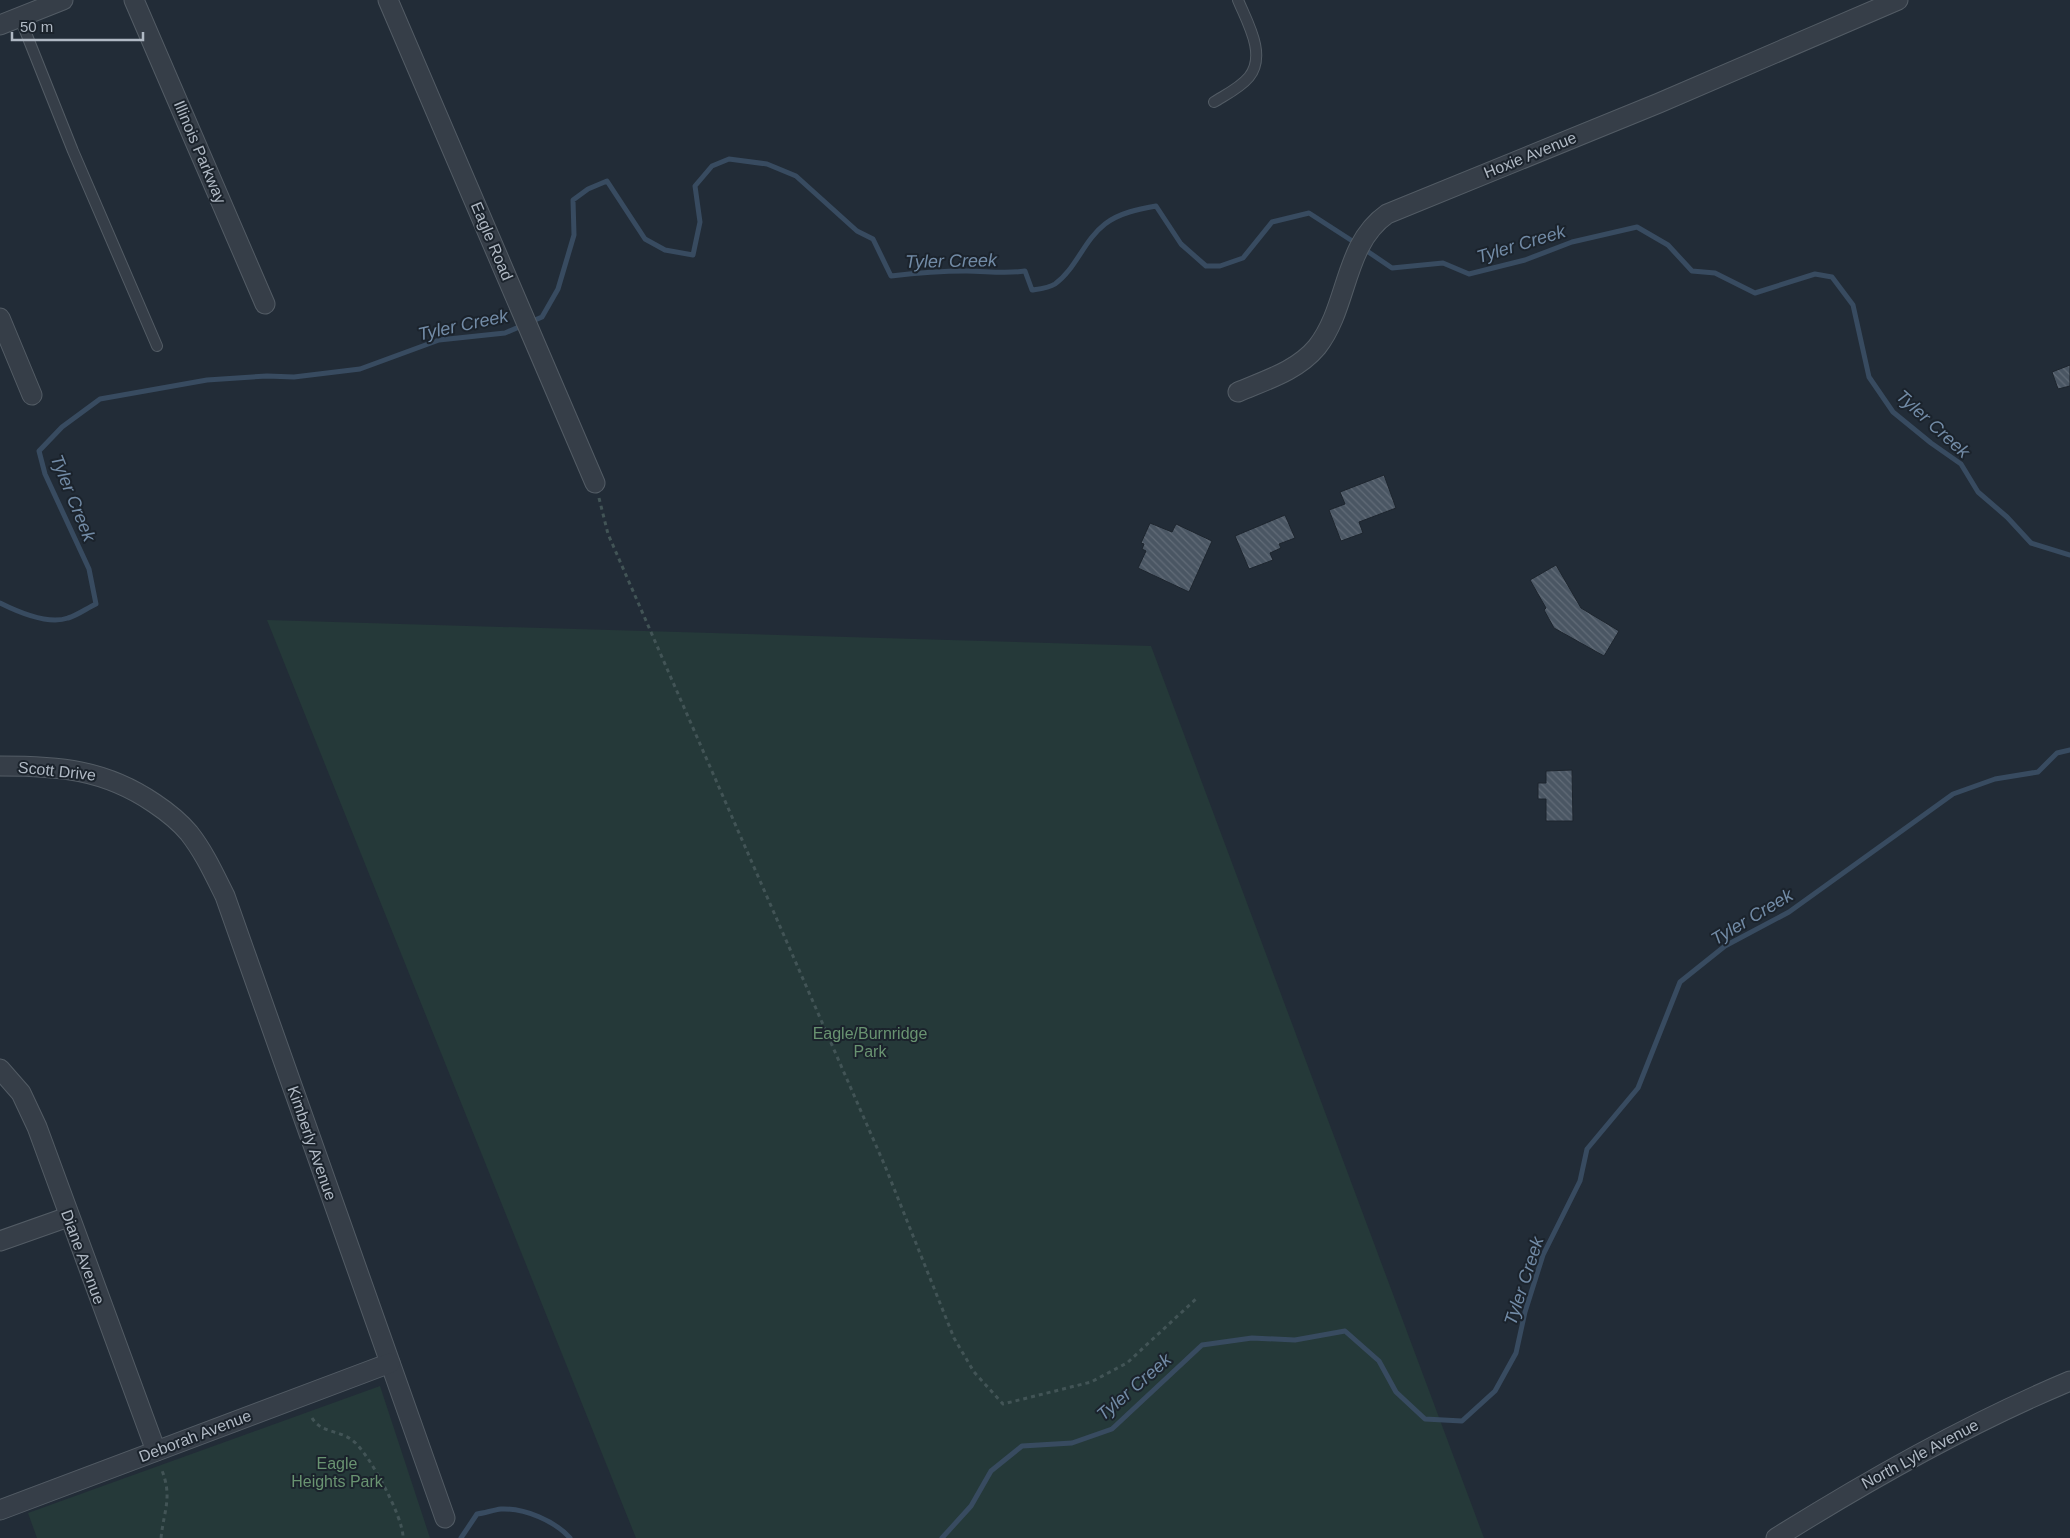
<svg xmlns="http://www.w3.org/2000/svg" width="2070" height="1538" viewBox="0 0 2070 1538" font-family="Arial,sans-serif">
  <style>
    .green { fill: #253939 }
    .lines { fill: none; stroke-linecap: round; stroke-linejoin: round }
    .stream { stroke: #384b60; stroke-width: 5 }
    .building { fill: url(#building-back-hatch); stroke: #1d252e }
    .service-casing { stroke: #535c65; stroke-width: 12 }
    .minor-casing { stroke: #535c65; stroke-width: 21 }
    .path { stroke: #425456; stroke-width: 3; stroke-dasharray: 4 4; stroke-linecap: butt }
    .service { stroke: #363e48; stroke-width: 10 }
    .minor { stroke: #363e48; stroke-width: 19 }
    .labels { text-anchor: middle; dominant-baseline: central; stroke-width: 4; stroke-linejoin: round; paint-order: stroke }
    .street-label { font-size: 16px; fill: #b0b9c4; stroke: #1b232c }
    .park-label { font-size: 16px; fill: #699371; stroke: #1b232c }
    .water-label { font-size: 18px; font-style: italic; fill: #728ba6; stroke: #1b232c }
  </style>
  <defs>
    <pattern id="building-back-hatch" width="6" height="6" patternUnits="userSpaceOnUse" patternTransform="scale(1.25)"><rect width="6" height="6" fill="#4a5663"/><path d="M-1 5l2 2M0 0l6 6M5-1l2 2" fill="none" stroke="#626c78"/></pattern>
  </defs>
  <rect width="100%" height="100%" fill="#222c37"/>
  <g class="green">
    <polygon points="267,620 1151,646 1484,1538 636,1538"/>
    <polygon points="380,1386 430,1538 37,1538 28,1513"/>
  </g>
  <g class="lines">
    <g class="stream">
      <polyline points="1364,249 1392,268 1443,263 1469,274 1525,260 1572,242 1637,227 1668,245 1692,271 1715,273 1755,293 1815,274 1832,277 1853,305 1869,377 1893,412 1931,443 1961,464 1978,492 2007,517 2031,543 2070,555"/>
      <path d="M0,603C18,612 48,625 68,618C78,615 87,608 96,604L89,569L45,474L39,451L62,427L100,399L207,380L267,376L294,377L360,369L439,340L505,333L542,317L558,289L574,235L573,200L588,189L607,181L645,239L665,250L693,255L700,222L695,186L712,166L729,159L767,164L796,176L857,231L873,239L891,276C916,273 940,271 966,271C986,271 1005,274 1025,271L1032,290C1039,289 1049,288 1055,284C1076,269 1084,240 1105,224C1119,213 1139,209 1156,206L1181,244L1206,266H1220L1243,258L1272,222L1309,213L1357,244"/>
      <path d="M461,1538L477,1514C485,1513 493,1510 501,1509C525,1508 555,1521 570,1538"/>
      <polyline points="942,1538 971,1506 991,1471 1022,1446 1072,1443 1112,1429 1202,1345 1252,1338 1295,1340 1345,1331 1379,1361 1396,1392 1425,1419 1462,1421 1495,1391 1516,1353 1525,1312 1543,1255 1580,1181 1587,1149 1638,1088 1680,982 1725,946 1789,912 1953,794 1995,779 2038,772 2057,753 2070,750"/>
    </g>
  </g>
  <g class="building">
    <polygon points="2070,365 2070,386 2058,389 2052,372"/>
    <polygon points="1384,475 1396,508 1359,522 1363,533 1341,541 1329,510 1345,504 1340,492"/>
    <polygon points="1285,515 1295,538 1279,544 1281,548 1270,553 1273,560 1249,569 1235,536"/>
    <polygon points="1150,523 1172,532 1176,524 1212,541 1189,592 1138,568 1146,551 1142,549 1144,544 1141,543"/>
    <polygon points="1556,565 1581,608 1619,631 1604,656 1554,628 1544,610 1546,608 1530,580"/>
    <polygon points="1572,770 1573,821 1546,821 1546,799 1538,799 1538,783 1546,783 1546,771"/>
  </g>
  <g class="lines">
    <defs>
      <g id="service">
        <polyline points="20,18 73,151 157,346"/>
        <path d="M1214,102C1225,95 1240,88 1249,77C1267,55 1247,22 1238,0"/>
      </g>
      <g id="minor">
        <polyline points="134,0 265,304"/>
        <polyline points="388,0 595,483"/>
        <polyline points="0,25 63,0"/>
        <polyline points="0,318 32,395"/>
        <path d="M1238,392C1266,380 1297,371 1317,347C1349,306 1343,245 1387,214L1659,103L1898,0"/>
        <path d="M0,766C58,766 104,769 154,803C166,811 179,821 189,833C204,852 214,874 225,896L445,1518"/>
        <polyline points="0,1069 21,1093 37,1127 156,1451"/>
        <polyline points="0,1241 68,1217"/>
        <polyline points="0,1510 390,1363"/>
        <path d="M1776,1538C1870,1479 1967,1424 2070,1381"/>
      </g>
    </defs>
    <use href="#service" class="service-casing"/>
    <use href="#minor" class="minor-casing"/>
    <g class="path">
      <polyline points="599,498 608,534 885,1166 954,1338 974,1372 1003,1404 1091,1382 1127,1363 1197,1298"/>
      <path d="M312,1418C321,1433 339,1430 352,1440C368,1451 404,1518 403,1538"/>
      <path d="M161,1538C164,1509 173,1497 161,1468"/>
    </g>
    <use href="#service" class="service"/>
    <use href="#minor" class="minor"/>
  </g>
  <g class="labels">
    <g class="street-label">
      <text transform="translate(200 152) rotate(67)">Illinois Parkway</text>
      <text transform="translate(1530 155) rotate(-22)">Hoxie Avenue</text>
      <text transform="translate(492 241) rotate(67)">Eagle Road</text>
      <text transform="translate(57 771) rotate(6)">Scott Drive</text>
      <text transform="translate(312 1143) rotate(71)">Kimberly Avenue</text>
      <text transform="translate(83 1257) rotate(70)">Diane Avenue</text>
      <text transform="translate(195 1436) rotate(-21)">Deborah Avenue</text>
      <text transform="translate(1920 1454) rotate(-28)">North Lyle Avenue</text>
    </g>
    <g class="park-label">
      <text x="870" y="1033">Eagle/Burnridge<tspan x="870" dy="18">Park</tspan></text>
      <text x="337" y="1463">Eagle<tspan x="337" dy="18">Heights Park</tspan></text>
    </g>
    <g class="water-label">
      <text transform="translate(1521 244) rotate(-17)">Tyler Creek</text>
      <text transform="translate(951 261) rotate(-1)">Tyler Creek</text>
      <text transform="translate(463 325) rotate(-12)">Tyler Creek</text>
      <text transform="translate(1933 424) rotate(42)">Tyler Creek</text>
      <text transform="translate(73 498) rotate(68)">Tyler Creek</text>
      <text transform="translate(1752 917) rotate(-31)">Tyler Creek</text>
      <text transform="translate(1524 1281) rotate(-72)">Tyler Creek</text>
      <text transform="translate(1134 1387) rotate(-41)">Tyler Creek</text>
    </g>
  </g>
  <path d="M12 32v8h131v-8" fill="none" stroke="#b0b9c4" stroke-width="2.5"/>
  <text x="20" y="32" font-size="15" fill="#b0b9c4" stroke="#1b232c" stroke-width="4" paint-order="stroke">50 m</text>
</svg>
